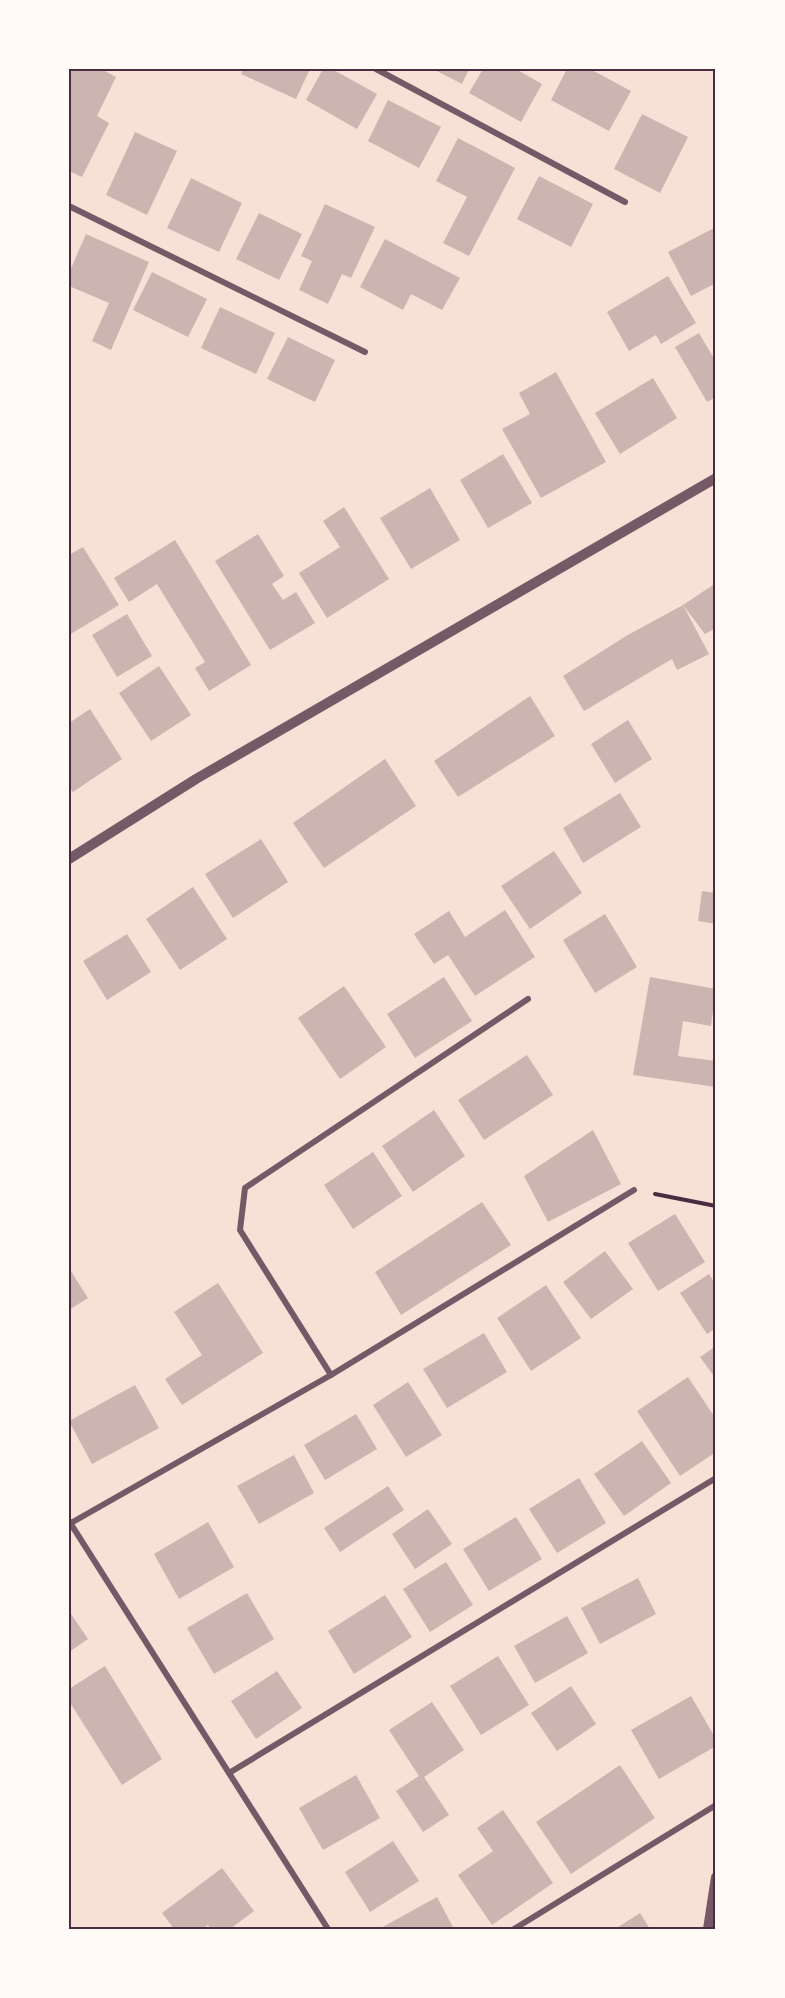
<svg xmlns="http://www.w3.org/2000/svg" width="785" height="1998" viewBox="0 0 785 1998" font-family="'Asap Condensed',sans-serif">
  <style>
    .building { fill: #ccb4b1 }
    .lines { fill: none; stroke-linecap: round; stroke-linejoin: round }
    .path { stroke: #4a2c40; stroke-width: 4 }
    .minor { stroke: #755966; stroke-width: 6 }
    .tertiary { stroke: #755966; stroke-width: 10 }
    .neatline { fill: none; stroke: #4a2c40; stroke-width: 2 }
  </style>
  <rect width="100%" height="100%" fill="#f7e1d7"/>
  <g class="building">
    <polygon points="69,69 101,69 116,77 97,116 109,123 82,177 69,171"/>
    <polygon points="243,69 310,69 296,99 241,74"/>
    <polygon points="323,69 332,69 377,94 357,129 306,100"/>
    <polygon points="433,69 469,69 462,84"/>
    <polygon points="483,69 516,69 542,84 521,122 469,93"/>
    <polygon points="567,69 590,69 631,91 609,131 551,100"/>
    <polygon points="388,100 441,127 419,168 368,141"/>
    <polygon points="642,114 688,137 660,193 614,169"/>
    <polygon points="135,132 177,151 147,215 106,195"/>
    <polygon points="458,138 515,168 469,256 443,243 467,197 436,181"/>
    <polygon points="539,176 593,204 571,247 517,219"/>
    <polygon points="191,178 242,203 219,252 167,228"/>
    <polygon points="325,204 375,227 351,278 342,274 328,304 299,290 312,261 301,256"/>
    <polygon points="259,213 302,234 279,280 236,259"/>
    <polygon points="716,227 716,283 691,296 668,252"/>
    <polygon points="86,234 149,262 111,350 92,341 109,303 69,286 69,273"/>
    <polygon points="385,239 460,278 442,310 411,294 403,310 360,287"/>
    <polygon points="152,272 207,299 188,337 133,310"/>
    <polygon points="668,276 696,323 661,344 656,335 629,351 607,312"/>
    <polygon points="220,307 275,333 256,374 201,348"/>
    <polygon points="699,333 716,362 716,397 707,402 675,347"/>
    <polygon points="288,337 335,360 315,402 267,379"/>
    <polygon points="556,372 606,462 541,498 502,429 530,414 519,393"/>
    <polygon points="653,378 677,418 620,454 595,413"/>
    <polygon points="503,454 532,503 488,528 460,480"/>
    <polygon points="430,488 460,540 411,569 380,518"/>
    <polygon points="344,507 389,579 327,618 299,573 340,547 323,521"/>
    <polygon points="258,534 284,576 272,584 283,600 296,592 315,623 270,650 215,561"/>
    <polygon points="175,540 251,665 209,691 195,668 205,662 157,584 129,602 114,578"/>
    <polygon points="83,547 119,605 69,635 69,555"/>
    <polygon points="716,583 716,628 705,634 683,605"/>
    <polygon points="683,605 709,654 677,670 672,659 584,711 563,676 626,636"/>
    <polygon points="127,614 152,656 117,677 92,635"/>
    <polygon points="159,666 191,715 151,741 119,693"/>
    <polygon points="530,696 555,736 458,797 434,761"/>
    <polygon points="90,709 122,759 73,792 69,787 69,723"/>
    <polygon points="628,720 652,759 615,783 591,744"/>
    <polygon points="385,759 416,806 324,868 293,823"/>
    <polygon points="620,793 641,827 583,863 563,828"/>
    <polygon points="261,839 288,882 233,918 205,874"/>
    <polygon points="554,851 582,893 530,929 501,886"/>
    <polygon points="193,887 227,939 180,970 146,919"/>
    <polygon points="702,891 716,893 716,924 698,921"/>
    <polygon points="505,910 535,957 475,996 448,955 434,964 414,934 449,911 465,937"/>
    <polygon points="605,914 637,967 595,993 563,940"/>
    <polygon points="127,934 151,972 107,1000 83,961"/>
    <polygon points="444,977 472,1021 415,1058 387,1014"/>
    <polygon points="650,977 716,989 711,1026 683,1021 678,1056 716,1061 716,1087 633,1075"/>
    <polygon points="344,986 386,1047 340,1079 298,1018"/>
    <polygon points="527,1055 553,1095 484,1140 458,1100"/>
    <polygon points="434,1110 465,1156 413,1192 382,1146"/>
    <polygon points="593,1130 621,1184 548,1222 524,1176"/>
    <polygon points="373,1152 402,1196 353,1229 324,1185"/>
    <polygon points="482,1202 511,1245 401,1315 375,1272"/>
    <polygon points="675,1214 705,1262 658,1291 628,1243"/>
    <polygon points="605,1251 633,1289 591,1319 563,1282"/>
    <polygon points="69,1268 88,1298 69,1310"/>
    <polygon points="709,1274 716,1285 716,1328 707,1334 680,1293"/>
    <polygon points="218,1283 263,1353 182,1405 165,1379 202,1355 174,1312"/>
    <polygon points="546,1285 581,1338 531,1371 497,1318"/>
    <polygon points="484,1333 507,1372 447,1408 423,1369"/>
    <polygon points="716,1346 716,1379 700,1357"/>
    <polygon points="688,1377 716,1419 716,1452 680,1476 637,1411"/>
    <polygon points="408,1382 442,1435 406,1457 373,1405"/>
    <polygon points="135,1385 159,1428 92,1464 69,1421"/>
    <polygon points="356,1414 377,1449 325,1480 304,1445"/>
    <polygon points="642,1441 671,1483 624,1516 594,1474"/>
    <polygon points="294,1455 314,1493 259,1524 237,1486"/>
    <polygon points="579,1478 606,1523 557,1553 529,1509"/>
    <polygon points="388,1486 404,1510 340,1552 324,1528"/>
    <polygon points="428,1509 452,1544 415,1569 392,1534"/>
    <polygon points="516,1517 542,1559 489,1591 463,1549"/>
    <polygon points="208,1522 234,1567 179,1599 154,1554"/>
    <polygon points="446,1562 473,1605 430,1632 403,1589"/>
    <polygon points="638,1578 656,1614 600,1644 581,1608"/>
    <polygon points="247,1593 274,1639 214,1674 187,1628"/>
    <polygon points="385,1595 412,1637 354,1674 328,1631"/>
    <polygon points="69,1611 88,1639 69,1652"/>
    <polygon points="567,1616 588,1653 535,1683 514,1646"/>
    <polygon points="498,1656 529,1705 481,1735 450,1686"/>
    <polygon points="105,1666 162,1759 122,1785 69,1701 69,1689"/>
    <polygon points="277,1671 302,1708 256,1739 231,1701"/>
    <polygon points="571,1686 596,1724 557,1751 531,1713"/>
    <polygon points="691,1696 716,1739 716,1746 659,1779 631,1730"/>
    <polygon points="432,1702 464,1750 424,1777 449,1815 423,1832 396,1791 419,1776 389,1730"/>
    <polygon points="620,1765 655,1818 571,1874 536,1822"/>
    <polygon points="356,1775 380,1818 323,1850 299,1808"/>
    <polygon points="503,1810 553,1883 492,1925 458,1875 493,1851 477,1828"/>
    <polygon points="393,1841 419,1881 370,1912 345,1872"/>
    <polygon points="222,1868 254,1911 230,1929 211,1929 208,1925 202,1929 174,1929 162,1913"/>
    <polygon points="437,1897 454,1929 379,1929"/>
    <polygon points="640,1913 650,1929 615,1929"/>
  </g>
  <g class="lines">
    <polyline class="path" points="655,1194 716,1206"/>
    <g class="minor">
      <polyline points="376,69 625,202"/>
      <polyline points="69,206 365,352"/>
      <polyline points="331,1375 240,1230 245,1188 528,999"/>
      <polyline points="69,1521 328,1929"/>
      <polyline points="71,1523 331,1375 634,1190"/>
      <polyline points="229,1773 716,1478"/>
      <polyline points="514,1929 716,1805"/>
    </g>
    <g class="tertiary">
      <polyline points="69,859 196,779 716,478"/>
      <polyline points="708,1929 716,1877"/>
    </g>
  </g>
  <rect width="785" height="1998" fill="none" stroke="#fffaf5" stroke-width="141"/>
  <rect x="70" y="70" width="644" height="1858" class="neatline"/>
</svg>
